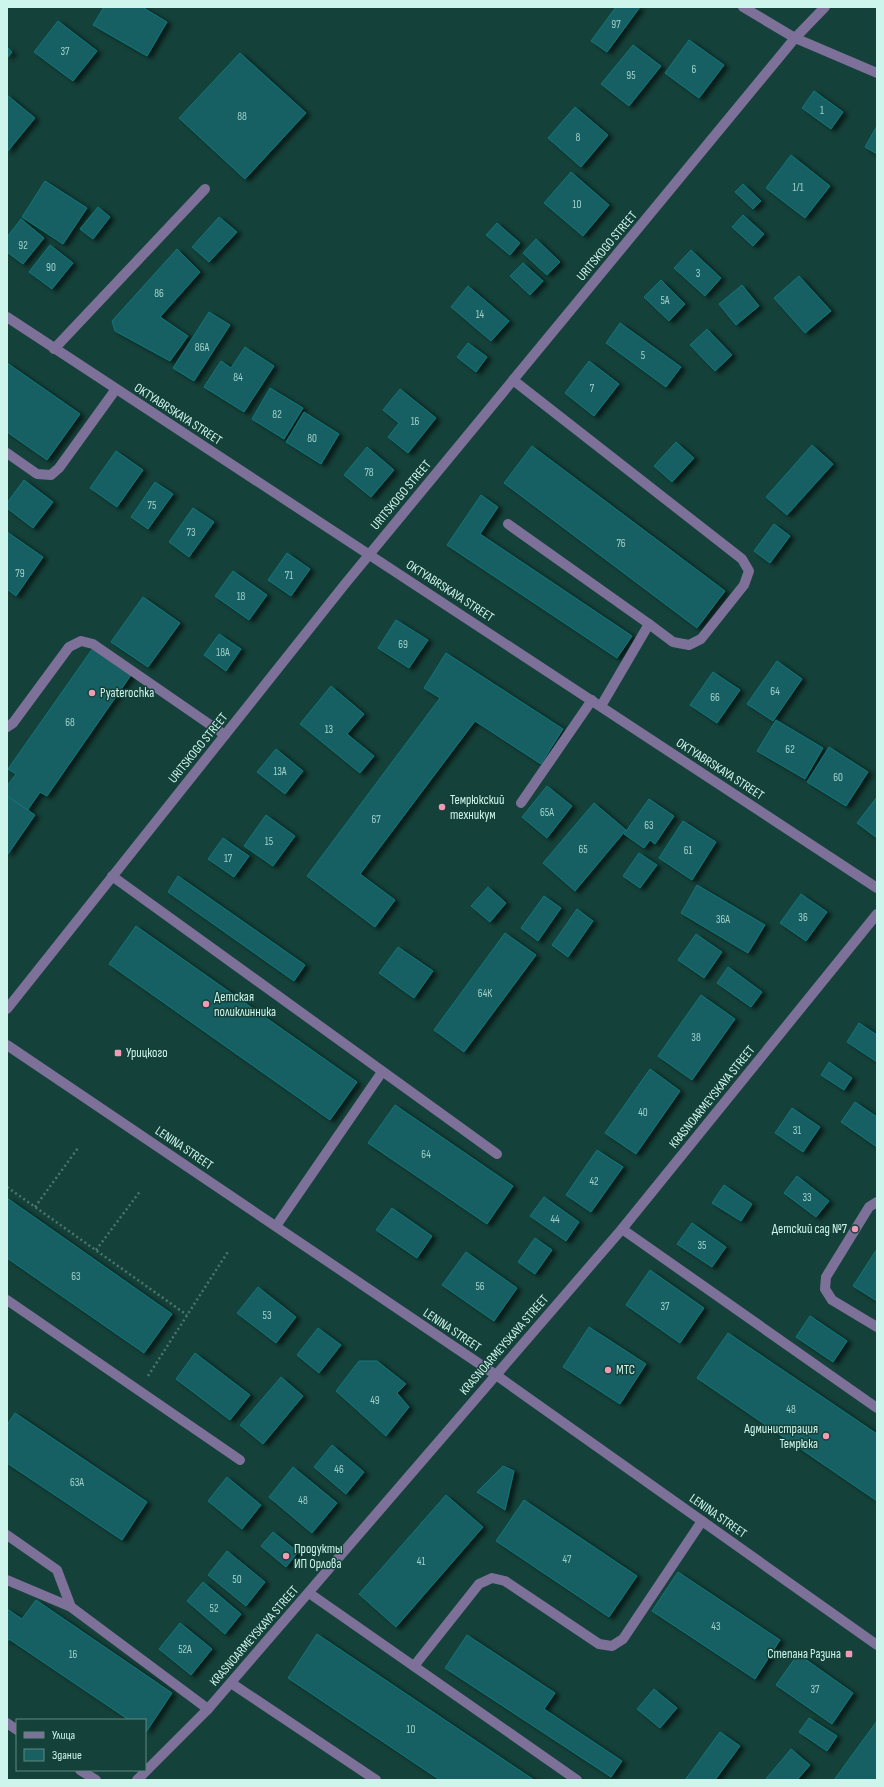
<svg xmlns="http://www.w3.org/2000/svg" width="884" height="1787" viewBox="0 0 884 1787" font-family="'Sofia Sans Condensed',sans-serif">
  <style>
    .building { fill: #196063; stroke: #11777b; filter: url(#shadow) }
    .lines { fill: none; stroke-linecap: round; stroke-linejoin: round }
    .path { stroke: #4c776f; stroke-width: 2.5; stroke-dasharray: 2 3; stroke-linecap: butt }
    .minor { stroke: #7d7099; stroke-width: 10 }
    .poi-dot { fill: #f09ab6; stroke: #144139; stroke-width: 1.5 }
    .labels { text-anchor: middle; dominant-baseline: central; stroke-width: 3; stroke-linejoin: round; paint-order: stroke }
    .number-label { font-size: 11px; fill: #a1d0ca }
    .street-label { font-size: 13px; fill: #cef5ec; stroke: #144139 }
    .poi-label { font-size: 13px; fill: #cef5ec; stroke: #144139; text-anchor: start }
  </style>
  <defs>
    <filter id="shadow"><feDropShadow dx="4.5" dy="2.5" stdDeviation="2" flood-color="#0009"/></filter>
  </defs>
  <rect width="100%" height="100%" fill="#144139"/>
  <g class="building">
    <polygon points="104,7 142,7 167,22 147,56 93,25"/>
    <polygon points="616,7 640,7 607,52 591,41"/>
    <polygon points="58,21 97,51 73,81 34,52"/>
    <polygon points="689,40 724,65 699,98 665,73"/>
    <polygon points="633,45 661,66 629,106 601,84"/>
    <polygon points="7,47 12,52 7,58"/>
    <polygon points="240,53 306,113 245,179 179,118"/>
    <polygon points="814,91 843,112 831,129 802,108"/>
    <polygon points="7,95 35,118 7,152"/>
    <polygon points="575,107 608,135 581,167 548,138"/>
    <polygon points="877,126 877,154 865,147"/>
    <polygon points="791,155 830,186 805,218 766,188"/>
    <polygon points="571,172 609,205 583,236 544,203"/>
    <polygon points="45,181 87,208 63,244 22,217"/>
    <polygon points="743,184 761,201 753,209 735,192"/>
    <polygon points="98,207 110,217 93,239 80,229"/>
    <polygon points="743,215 764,234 753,246 732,227"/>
    <polygon points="219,217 237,232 209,262 192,247"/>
    <polygon points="21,219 44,238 23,264 7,252 7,237"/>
    <polygon points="497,223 520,243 510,255 486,235"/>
    <polygon points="536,239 560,262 547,275 523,253"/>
    <polygon points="50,245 73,263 52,289 29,272"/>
    <polygon points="177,249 200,272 160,317 188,336 170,361 115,331 112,321"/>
    <polygon points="691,250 721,278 705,296 674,268"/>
    <polygon points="523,263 543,281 530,295 510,276"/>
    <polygon points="799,276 831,311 805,333 774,298"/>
    <polygon points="661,280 685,304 669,321 644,297"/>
    <polygon points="742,285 759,306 736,325 719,304"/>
    <polygon points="468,286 509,321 491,341 451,307"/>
    <polygon points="209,312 230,325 194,381 173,368"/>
    <polygon points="620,323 681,367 666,387 606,343"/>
    <polygon points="707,329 732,355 715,371 690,345"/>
    <polygon points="468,343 487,357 476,372 457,357"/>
    <polygon points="245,347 274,366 244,412 204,387 221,361 231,368"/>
    <polygon points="589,361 619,384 594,416 565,393"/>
    <polygon points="7,363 80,414 47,460 7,432"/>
    <polygon points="270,388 303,408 284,439 252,419"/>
    <polygon points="400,389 436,418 408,453 388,437 399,423 383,410"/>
    <polygon points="304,412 339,434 321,464 286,442"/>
    <polygon points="676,442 694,458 672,482 654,466"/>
    <polygon points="812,445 833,464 787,515 766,497"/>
    <polygon points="532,446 725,591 697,628 504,483"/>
    <polygon points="367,447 394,470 371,497 344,475"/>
    <polygon points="116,451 143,470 117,507 90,488"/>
    <polygon points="24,480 53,502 33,528 7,508 7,503"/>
    <polygon points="155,482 173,494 148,529 131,517"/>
    <polygon points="481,495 498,507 480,534 632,636 617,658 447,545"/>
    <polygon points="193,508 214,522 189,557 169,542"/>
    <polygon points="774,524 790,536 770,563 754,551"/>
    <polygon points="7,532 43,557 16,596 7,589"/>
    <polygon points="287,553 310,569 291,596 268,580"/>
    <polygon points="233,571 267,595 249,620 215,596"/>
    <polygon points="143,597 180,623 148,667 111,642"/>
    <polygon points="396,620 428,640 409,668 378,648"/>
    <polygon points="219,634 241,649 226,671 204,655"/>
    <polygon points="93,648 131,675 47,796 40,792 27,811 7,796 7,786 16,774 8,769"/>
    <polygon points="446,653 563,729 541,764 475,721 360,874 395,900 375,927 307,876 440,698 424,688"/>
    <polygon points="777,661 802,679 773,721 747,704"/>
    <polygon points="713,672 740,690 717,723 690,705"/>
    <polygon points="331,686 364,714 347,734 374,756 360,773 300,724"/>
    <polygon points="776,720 823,748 805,779 757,751"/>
    <polygon points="829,747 868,772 846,806 807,782"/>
    <polygon points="276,749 303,771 285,794 257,772"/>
    <polygon points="547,786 572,806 547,838 522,817"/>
    <polygon points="7,796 35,815 8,854 7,853"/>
    <polygon points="877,797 877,838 857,823"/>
    <polygon points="649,799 674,816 655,844 650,840 644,848 624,834"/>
    <polygon points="594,803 626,830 575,891 543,863"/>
    <polygon points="266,815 295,836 273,866 244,846"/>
    <polygon points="683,821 716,842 692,880 659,858"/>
    <polygon points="223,838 249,856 234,877 208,859"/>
    <polygon points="639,853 657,865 640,888 623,876"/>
    <polygon points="178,876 305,965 294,981 168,892"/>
    <polygon points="697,885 765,925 748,953 681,913"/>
    <polygon points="488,887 506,903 490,922 471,906"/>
    <polygon points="801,894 827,912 806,941 780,923"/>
    <polygon points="544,896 561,908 538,941 521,928"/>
    <polygon points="577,909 593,921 568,957 552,945"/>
    <polygon points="136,926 357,1082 330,1120 109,964"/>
    <polygon points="505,933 536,955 464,1052 434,1030"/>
    <polygon points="696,934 722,952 704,978 678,960"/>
    <polygon points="398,947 433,971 414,998 379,973"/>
    <polygon points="728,967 762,992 751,1007 717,983"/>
    <polygon points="701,995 735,1019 692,1080 658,1056"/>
    <polygon points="859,1023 877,1035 877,1062 847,1042"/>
    <polygon points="829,1062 852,1078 844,1090 821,1075"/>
    <polygon points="650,1069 680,1091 636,1154 605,1133"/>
    <polygon points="855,1102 877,1117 877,1147 841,1122"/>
    <polygon points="395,1105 513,1186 487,1224 368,1143"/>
    <polygon points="792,1108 820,1127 803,1152 775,1133"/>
    <polygon points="597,1150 623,1167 591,1212 566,1195"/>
    <polygon points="797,1176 829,1201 816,1217 784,1193"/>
    <polygon points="724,1185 752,1204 741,1221 712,1203"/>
    <polygon points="544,1197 579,1222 566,1241 530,1216"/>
    <polygon points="7,1198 172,1314 144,1353 7,1258"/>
    <polygon points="392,1208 432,1236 417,1258 376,1230"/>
    <polygon points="692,1223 726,1247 712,1267 677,1244"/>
    <polygon points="535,1238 552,1250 535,1274 518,1262"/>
    <polygon points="877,1249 877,1301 853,1286"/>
    <polygon points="466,1252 517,1288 494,1321 442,1285"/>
    <polygon points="650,1270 704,1308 680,1343 626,1305"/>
    <polygon points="258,1287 296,1317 276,1343 237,1313"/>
    <polygon points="810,1316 847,1341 833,1362 796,1337"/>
    <polygon points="589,1327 646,1364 620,1404 563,1367"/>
    <polygon points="318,1328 341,1345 319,1373 297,1355"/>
    <polygon points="728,1333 877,1434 877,1501 697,1378"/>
    <polygon points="195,1353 250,1395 230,1420 176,1379"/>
    <polygon points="359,1361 377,1361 406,1384 397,1393 409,1407 386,1436 336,1391"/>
    <polygon points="281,1377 303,1396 263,1444 240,1425"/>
    <polygon points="15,1413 147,1502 122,1540 7,1463 7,1425"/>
    <polygon points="332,1445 364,1472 346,1494 314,1467"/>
    <polygon points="503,1466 514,1471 505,1510 477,1492"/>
    <polygon points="293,1467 337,1503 312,1533 269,1497"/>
    <polygon points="227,1477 261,1505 242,1529 208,1501"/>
    <polygon points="446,1495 483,1527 396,1627 359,1594"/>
    <polygon points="524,1500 637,1576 609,1617 496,1541"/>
    <polygon points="273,1532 298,1552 286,1567 261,1546"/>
    <polygon points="227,1551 265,1582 246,1606 208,1575"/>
    <polygon points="678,1572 780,1640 755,1679 652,1611"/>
    <polygon points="203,1582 241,1614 225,1634 187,1601"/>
    <polygon points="36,1600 172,1693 146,1732 145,1720 129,1720 9,1639 7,1642 7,1609 22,1619"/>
    <polygon points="180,1623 212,1649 191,1675 159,1649"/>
    <polygon points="317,1634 534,1780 440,1780 288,1678"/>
    <polygon points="467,1635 555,1693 544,1709 622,1761 611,1777 445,1668"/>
    <polygon points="798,1654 853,1693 832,1724 776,1685"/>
    <polygon points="654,1689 677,1708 660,1728 637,1709"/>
    <polygon points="809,1718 837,1736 827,1751 799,1732"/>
    <polygon points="877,1721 877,1780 834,1780"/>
    <polygon points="720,1732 740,1746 715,1780 685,1780"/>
    <polygon points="791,1749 810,1765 797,1780 765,1780"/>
  </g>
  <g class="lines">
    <g class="path">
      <polyline points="7,1187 187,1315"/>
      <polyline points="35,1207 78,1148"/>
      <polyline points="96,1250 141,1190"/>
      <polyline points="148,1376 229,1250"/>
    </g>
    <g class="minor">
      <polyline points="743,7 795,38 877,73"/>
      <polyline points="7,317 877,888"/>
      <polyline points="54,349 205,189"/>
      <polyline points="513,380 742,559 749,571 744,585 701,639 689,645 673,642 649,624"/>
      <polyline points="7,453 37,474 51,475 59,468 116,389"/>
      <polyline points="508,524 649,624 601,706"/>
      <polyline points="7,727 13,723 69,647 81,641 93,644 225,735"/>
      <polyline points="521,803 592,700"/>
      <polyline points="112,876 497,1154"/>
      <polyline points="7,1009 345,584 795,38 825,7"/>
      <polyline points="7,1045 496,1375 877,1645"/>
      <polyline points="877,1202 869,1207 826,1277 825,1289 832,1300 877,1327"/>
      <polyline points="276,1226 382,1072"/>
      <polyline points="622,1229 877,1408"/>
      <polyline points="7,1300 240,1460"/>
      <polyline points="7,1535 57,1570 71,1607 208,1709"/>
      <polyline points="7,1580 71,1607"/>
      <polyline points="309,1593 577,1780"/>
      <polyline points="414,1666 479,1584 492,1578 505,1581 599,1644 612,1646 623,1639 702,1521"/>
      <polyline points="231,1683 376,1780"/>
      <polyline points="7,1723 17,1730"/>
      <polyline points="80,1770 96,1780"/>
      <polyline points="137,1780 208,1709 622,1229 877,914"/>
    </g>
  </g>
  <g class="poi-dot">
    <circle cx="92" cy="693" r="4"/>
    <circle cx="442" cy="807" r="4"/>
    <circle cx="206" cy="1004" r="4"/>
    <rect x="114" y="1049" width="8" height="8" rx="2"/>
    <circle cx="855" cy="1229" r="4"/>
    <circle cx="608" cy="1370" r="4"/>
    <circle cx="826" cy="1436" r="4"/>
    <circle cx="286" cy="1556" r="4"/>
    <rect x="845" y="1650" width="8" height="8" rx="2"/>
  </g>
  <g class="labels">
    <g class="number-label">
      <text x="616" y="24">97</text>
      <text x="65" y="51">37</text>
      <text x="694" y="69">6</text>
      <text x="631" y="75">95</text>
      <text x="822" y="110">1</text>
      <text x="242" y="116">88</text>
      <text x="578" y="137">8</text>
      <text x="798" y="187">1/1</text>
      <text x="577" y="204">10</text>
      <text x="23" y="245">92</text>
      <text x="51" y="267">90</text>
      <text x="698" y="273">3</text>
      <text x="159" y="293">86</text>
      <text x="665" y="300">5А</text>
      <text x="480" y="314">14</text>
      <text x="202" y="347">86А</text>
      <text x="643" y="355">5</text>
      <text x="238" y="377">84</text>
      <text x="592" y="388">7</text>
      <text x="277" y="414">82</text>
      <text x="415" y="421">16</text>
      <text x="312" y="438">80</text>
      <text x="369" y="472">78</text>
      <text x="152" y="505">75</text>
      <text x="191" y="532">73</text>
      <text x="621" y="543">76</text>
      <text x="20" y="573">79</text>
      <text x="289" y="575">71</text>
      <text x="241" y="596">18</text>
      <text x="403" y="644">69</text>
      <text x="223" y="652">18А</text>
      <text x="775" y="691">64</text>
      <text x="715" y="697">66</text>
      <text x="70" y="722">68</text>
      <text x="329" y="729">13</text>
      <text x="790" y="749">62</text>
      <text x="280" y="771">13А</text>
      <text x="838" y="777">60</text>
      <text x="547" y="812">65А</text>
      <text x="376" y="819">67</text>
      <text x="649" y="825">63</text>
      <text x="269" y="841">15</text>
      <text x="583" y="849">65</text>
      <text x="688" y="850">61</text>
      <text x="228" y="858">17</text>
      <text x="803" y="917">36</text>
      <text x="723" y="919">36А</text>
      <text x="485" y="993">64К</text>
      <text x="696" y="1037">38</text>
      <text x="643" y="1112">40</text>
      <text x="797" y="1130">31</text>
      <text x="426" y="1154">64</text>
      <text x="594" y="1181">42</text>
      <text x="807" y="1197">33</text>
      <text x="555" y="1219">44</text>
      <text x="702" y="1245">35</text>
      <text x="76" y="1276">63</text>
      <text x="480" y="1286">56</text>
      <text x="665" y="1306">37</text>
      <text x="267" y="1315">53</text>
      <text x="375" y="1400">49</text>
      <text x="791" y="1409">48</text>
      <text x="339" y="1469">46</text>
      <text x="77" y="1482">63А</text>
      <text x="303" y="1500">48</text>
      <text x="567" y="1559">47</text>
      <text x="421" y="1561">41</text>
      <text x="237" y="1579">50</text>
      <text x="214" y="1608">52</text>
      <text x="716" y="1626">43</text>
      <text x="185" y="1649">52А</text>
      <text x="73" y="1654">16</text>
      <text x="815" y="1689">37</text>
      <text x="411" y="1729">10</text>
    </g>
    <g class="street-label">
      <text transform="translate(607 246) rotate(-50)">URITSKOGO STREET</text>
      <text transform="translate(178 414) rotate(33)">OKTYABRSKAYA STREET</text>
      <text transform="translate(401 495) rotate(-50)">URITSKOGO STREET</text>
      <text transform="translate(450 591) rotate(33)">OKTYABRSKAYA STREET</text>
      <text transform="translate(198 748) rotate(-51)">URITSKOGO STREET</text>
      <text transform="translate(720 769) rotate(33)">OKTYABRSKAYA STREET</text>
      <text transform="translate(712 1097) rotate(-51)">KRASNOARMEYSKAYA STREET</text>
      <text transform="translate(184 1148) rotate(34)">LENINA STREET</text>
      <text transform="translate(452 1330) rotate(34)">LENINA STREET</text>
      <text transform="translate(504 1345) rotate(-49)">KRASNOARMEYSKAYA STREET</text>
      <text transform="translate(718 1516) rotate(35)">LENINA STREET</text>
      <text transform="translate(254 1636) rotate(-49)">KRASNOARMEYSKAYA STREET</text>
    </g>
    <g class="poi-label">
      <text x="100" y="693">Pyaterochka</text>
      <text x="450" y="800">Темрюкский<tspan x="450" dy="15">техникум</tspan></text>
      <text x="214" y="997">Детская<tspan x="214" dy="15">поликлинника</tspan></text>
      <text x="126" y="1053">Урицкого</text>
      <text x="847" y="1229" text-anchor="end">Детский сад №7</text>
      <text x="616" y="1370">МТС</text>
      <text x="818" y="1429" text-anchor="end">Администрация<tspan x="818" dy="15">Темрюка</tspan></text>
      <text x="294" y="1549">Продукты<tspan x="294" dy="15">ИП Орлова</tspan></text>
      <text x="841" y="1654" text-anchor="end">Степана Разина</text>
    </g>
  </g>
  <rect width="884" height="1787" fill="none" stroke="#cef5ec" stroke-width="16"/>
  <rect x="16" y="1719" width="130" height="52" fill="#144139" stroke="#5e8981"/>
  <rect x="24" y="1732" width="20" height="6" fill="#7d7099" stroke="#5e8981"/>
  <text x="52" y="1739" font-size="12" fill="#cef5ec">Улица</text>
  <rect x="24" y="1749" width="20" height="12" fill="#196063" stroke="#5e8981"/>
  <text x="52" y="1759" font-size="12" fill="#cef5ec">Здание</text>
</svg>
